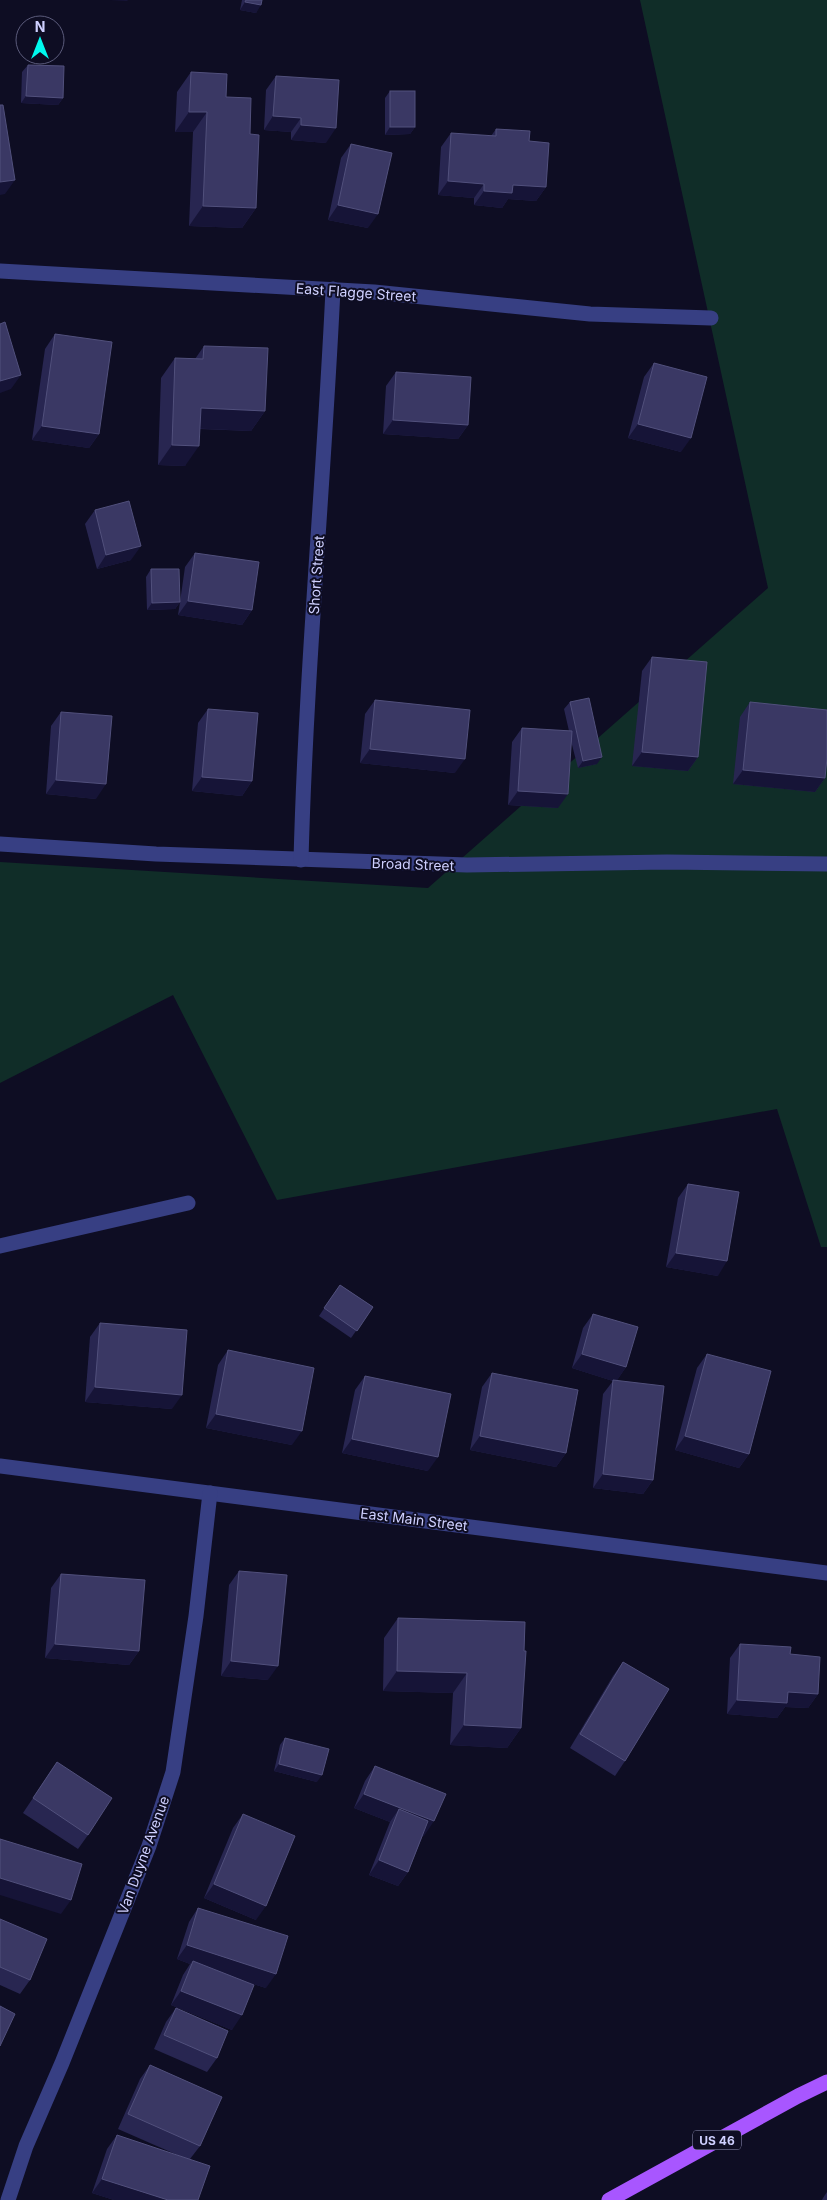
<svg xmlns="http://www.w3.org/2000/svg" width="827" height="2200" viewBox="0 0 827 2200" font-family="Inter,sans-serif">
  <style>
    .green { fill: #102d28 }
    .lines { fill: none; stroke-linecap: round; stroke-linejoin: round }
    .minor { stroke: #373f83; stroke-width: 15 }
    .major { stroke: #a856ff; stroke-width: 15 }
    .wall { fill: #282651 }
    .shaded-wall { fill: #161437 }
    .building { fill: #3a3864; stroke: #51507c }
    .labels { text-anchor: middle; dominant-baseline: central; stroke-width: 4; stroke-linejoin: round; paint-order: stroke }
    .shield { fill: #0e0d23; stroke: #9596bd; stroke-width: 1 }
    .shield-label { font-size: 12px; font-weight: bold; fill: #cfd0ff }
    .street-label { font-size: 14px; fill: #cfd0ff; stroke: #0e0d23 }
  </style>
  <rect width="100%" height="100%" fill="#0e0d23"/>
  <polygon class="green" points="640,0 827,0 827,1247 821,1247 777,1109 277,1200 173,995 0,1083 0,862 428,888 768,588"/>
  <g class="lines">
    <g class="minor">
      <polyline points="0,271 374,292 590,314 711,318"/>
      <polyline points="0,844 156,854 467,865 667,862 827,864"/>
      <path d="M301,860C306,670 324,480 333,289"/>
      <polyline points="0,1246 188,1203"/>
      <polyline points="0,1466 827,1573"/>
      <polyline points="8,2200 26,2146 62,2063 149,1846 173,1772 196,1616 210,1493"/>
    </g>
    <polyline class="major" points="609,2200 798,2096 827,2082"/>
  </g>
  <g class="wall">
    <polygon points="242,0 262,0 256,13 240,10"/>
    <polygon points="28,65 63,98 58,105 21,103 22,72"/>
    <polygon points="191,72 226,97 256,208 242,228 189,226 193,132 175,132 177,92"/>
    <polygon points="276,76 326,143 291,140 291,132 264,130 266,90"/>
    <polygon points="390,91 415,127 410,134 385,135 385,98"/>
    <polygon points="496,129 529,141 546,187 536,201 508,199 502,208 474,205 474,198 438,195 441,147 451,133 491,136"/>
    <polygon points="351,144 368,228 328,220 341,158"/>
    <polygon points="55,334 99,434 89,448 32,440 45,349"/>
    <polygon points="204,346 265,411 251,431 200,429 185,466 158,465 161,378 175,358 195,359"/>
    <polygon points="654,363 681,452 628,438 644,377"/>
    <polygon points="396,372 468,425 458,439 383,434 386,386"/>
    <polygon points="95,510 131,560 97,569 85,524"/>
    <polygon points="195,553 252,610 242,625 178,615 180,602 175,609 147,610 146,577 151,569 180,602 185,567"/>
    <polygon points="652,657 698,757 688,771 632,766 642,671"/>
    <polygon points="375,700 455,773 360,763 365,714"/>
    <polygon points="570,702 597,764 578,768 571,741 558,808 508,805 512,742 522,728 569,731 564,709"/>
    <polygon points="750,702 825,778 815,792 733,784 740,717"/>
    <polygon points="208,709 252,781 242,796 192,791 198,723"/>
    <polygon points="61,712 96,799 46,794 51,726"/>
    <polygon points="688,1184 718,1276 666,1267 678,1198"/>
    <polygon points="340,1285 373,1307 351,1338 319,1316"/>
    <polygon points="593,1314 626,1367 617,1380 653,1480 643,1494 593,1488 603,1394 613,1381 572,1368 583,1328"/>
    <polygon points="100,1323 172,1409 85,1402 90,1337"/>
    <polygon points="228,1350 292,1445 206,1428 218,1365"/>
    <polygon points="707,1354 749,1454 739,1468 675,1450 697,1368"/>
    <polygon points="492,1373 566,1453 556,1467 470,1450 482,1387"/>
    <polygon points="365,1376 428,1471 342,1453 355,1390"/>
    <polygon points="239,1571 268,1680 221,1676 229,1585"/>
    <polygon points="61,1574 139,1651 129,1665 45,1658 51,1588"/>
    <polygon points="398,1618 525,1622 521,1728 507,1748 450,1745 453,1693 383,1691 384,1638"/>
    <polygon points="740,1644 790,1654 818,1694 808,1708 785,1707 777,1718 727,1714 730,1658"/>
    <polygon points="623,1662 625,1761 615,1776 570,1748 613,1676"/>
    <polygon points="285,1738 317,1782 274,1771 280,1745"/>
    <polygon points="57,1762 88,1835 78,1849 23,1813"/>
    <polygon points="375,1766 424,1836 423,1835 408,1872 398,1886 369,1875 390,1822 354,1808 365,1781"/>
    <polygon points="243,1814 256,1920 204,1898 233,1828"/>
    <polygon points="198,1908 266,1988 244,1981 232,2030 171,2005 183,1975 190,1964 177,1959 189,1922"/>
    <polygon points="0,1919 30,1980 20,1994 0,1985"/>
    <polygon points="176,2008 217,2058 207,2072 154,2049 166,2022"/>
    <polygon points="150,2065 200,2146 190,2159 198,2200 114,2200 92,2193 107,2149 117,2135 182,2157 118,2129 140,2079"/>
    <polygon points="827,2192 827,2200 822,2200 823,2198"/>
  </g>
  <g class="shaded-wall">
    <polygon points="110,0 128,0 127,1"/>
    <polygon points="245,2 261,5 256,13 240,10"/>
    <polygon points="26,96 63,98 58,105 21,103"/>
    <polygon points="189,112 207,112 193,132 175,132"/>
    <polygon points="273,116 301,118 291,132 264,130"/>
    <polygon points="301,125 336,128 326,143 291,140"/>
    <polygon points="390,127 415,127 410,134 385,135"/>
    <polygon points="15,180 5,194 0,195 0,182"/>
    <polygon points="448,181 484,184 474,198 438,195"/>
    <polygon points="513,185 546,187 536,201 508,199 502,208 474,205 484,191"/>
    <polygon points="338,205 378,214 368,228 328,220"/>
    <polygon points="203,206 256,208 242,228 189,226"/>
    <polygon points="21,375 11,389 0,393 0,381"/>
    <polygon points="201,408 265,411 251,431 187,428"/>
    <polygon points="393,420 468,425 458,439 383,434"/>
    <polygon points="638,424 691,438 681,452 628,438"/>
    <polygon points="42,426 99,434 89,448 32,440"/>
    <polygon points="172,445 199,446 185,466 158,465"/>
    <polygon points="141,546 131,560 97,569 106,555"/>
    <polygon points="188,601 252,610 242,625 178,615"/>
    <polygon points="180,602 175,609 147,610 152,603"/>
    <polygon points="370,749 465,759 455,773 360,763"/>
    <polygon points="642,752 698,757 688,771 632,766"/>
    <polygon points="602,757 597,764 578,768 583,761"/>
    <polygon points="743,770 825,778 815,792 733,784"/>
    <polygon points="202,777 252,781 242,796 192,791"/>
    <polygon points="56,780 106,784 96,799 46,794"/>
    <polygon points="518,791 568,794 558,808 508,805"/>
    <polygon points="676,1253 727,1261 718,1276 666,1267"/>
    <polygon points="582,1354 626,1367 616,1382 572,1368"/>
    <polygon points="95,1387 182,1395 172,1409 85,1402"/>
    <polygon points="216,1414 302,1431 292,1445 206,1428"/>
    <polygon points="480,1436 566,1453 556,1467 470,1450"/>
    <polygon points="685,1436 749,1454 739,1468 675,1450"/>
    <polygon points="352,1439 438,1457 428,1471 342,1453"/>
    <polygon points="603,1474 653,1480 643,1494 593,1488"/>
    <polygon points="55,1644 139,1651 129,1665 45,1658"/>
    <polygon points="231,1661 278,1666 268,1680 221,1676"/>
    <polygon points="397,1671 467,1673 453,1693 383,1691"/>
    <polygon points="788,1692 818,1694 808,1708 785,1707 777,1718 727,1714 737,1700"/>
    <polygon points="464,1725 521,1728 507,1748 450,1745"/>
    <polygon points="279,1764 322,1775 317,1782 274,1771"/>
    <polygon points="364,1794 434,1821 424,1836 394,1824 399,1809 390,1822 354,1808"/>
    <polygon points="379,1860 408,1872 398,1886 369,1875"/>
    <polygon points="0,1878 71,1900 61,1914 0,1895"/>
    <polygon points="214,1884 266,1906 256,1920 204,1898"/>
    <polygon points="187,1945 276,1974 266,1988 191,1964 193,1961 190,1964 177,1959"/>
    <polygon points="181,1991 242,2015 232,2030 171,2005"/>
    <polygon points="102,2179 168,2200 114,2200 92,2193"/>
  </g>
  <g class="building">
    <polygon points="246,0 262,0 261,5 245,2"/>
    <polygon points="28,65 64,66 63,98 26,96"/>
    <polygon points="191,72 227,74 226,97 251,98 250,134 259,135 256,208 203,206 207,112 189,112"/>
    <polygon points="276,76 339,80 336,128 301,125 301,118 273,116"/>
    <rect x="390" y="91" width="25" height="36"/>
    <polygon points="0,105 3,105 15,180 0,182"/>
    <polygon points="496,129 530,131 529,141 549,143 546,187 513,185 512,193 484,191 484,184 448,181 451,133 496,136"/>
    <polygon points="351,144 392,153 378,214 338,205"/>
    <polygon points="5,322 21,375 0,381 0,324"/>
    <polygon points="55,334 112,342 99,434 42,426"/>
    <polygon points="204,346 268,348 265,411 201,408 199,446 172,445 175,358 203,359"/>
    <polygon points="654,363 707,377 691,438 638,424"/>
    <polygon points="396,372 471,377 468,425 393,420"/>
    <polygon points="129,501 141,546 106,555 95,510"/>
    <polygon points="195,553 259,562 252,610 188,601"/>
    <polygon points="151,569 179,569 180,602 152,603"/>
    <polygon points="652,657 707,662 698,757 642,752"/>
    <polygon points="589,698 602,757 583,761 570,702"/>
    <polygon points="375,700 470,710 465,759 370,749"/>
    <polygon points="750,702 827,710 827,758 825,778 743,770"/>
    <polygon points="208,709 258,713 252,781 202,777"/>
    <polygon points="61,712 112,716 106,784 56,780"/>
    <polygon points="522,728 572,731 568,794 518,791"/>
    <polygon points="688,1184 739,1192 727,1261 676,1253"/>
    <polygon points="340,1285 373,1307 357,1331 324,1308"/>
    <polygon points="593,1314 638,1327 626,1367 582,1354"/>
    <polygon points="100,1323 187,1330 182,1395 95,1387"/>
    <polygon points="228,1350 314,1368 302,1431 216,1414"/>
    <polygon points="707,1354 771,1371 749,1454 685,1436"/>
    <polygon points="492,1373 578,1390 566,1453 480,1436"/>
    <polygon points="365,1376 451,1394 438,1457 352,1439"/>
    <polygon points="613,1380 664,1386 653,1480 603,1474"/>
    <polygon points="239,1571 287,1575 278,1666 231,1661"/>
    <polygon points="61,1574 145,1580 139,1651 55,1644"/>
    <polygon points="398,1618 525,1622 524,1651 526,1651 521,1728 464,1725 467,1673 397,1671"/>
    <polygon points="740,1644 791,1647 790,1654 820,1657 818,1694 788,1692 787,1703 737,1700"/>
    <polygon points="623,1662 669,1689 625,1761 580,1734"/>
    <polygon points="285,1738 329,1749 322,1775 279,1764"/>
    <polygon points="57,1762 112,1798 88,1835 33,1798"/>
    <polygon points="375,1766 446,1794 434,1821 364,1794"/>
    <polygon points="399,1809 428,1821 408,1872 379,1860"/>
    <polygon points="243,1814 295,1836 266,1906 214,1884"/>
    <polygon points="0,1839 82,1864 71,1900 0,1878"/>
    <polygon points="198,1908 288,1936 276,1974 187,1945"/>
    <polygon points="0,1919 47,1939 30,1980 0,1967"/>
    <polygon points="193,1961 254,1985 242,2015 181,1991"/>
    <polygon points="0,2006 15,2014 0,2046"/>
    <polygon points="176,2008 228,2031 217,2058 164,2035"/>
    <polygon points="150,2065 222,2097 200,2146 128,2114"/>
    <polygon points="117,2135 210,2166 198,2200 168,2200 102,2179"/>
  </g>
  <g class="labels">
    <rect class="shield" x="693" y="2130.5" width="48" height="19" rx="4"/>
    <g class="shield-label">
      <text x="717" y="2140">US 46</text>
    </g>
    <g class="street-label">
      <text transform="translate(356 292) rotate(4)">East Flagge Street</text>
      <text transform="translate(316 575) rotate(-86)">Short Street</text>
      <text transform="translate(413 864) rotate(2)">Broad Street</text>
      <text transform="translate(414 1519) rotate(7)">East Main Street</text>
      <text transform="translate(143 1855) rotate(-70)">Van Duyne Avenue</text>
    </g>
  </g>
  <g transform="translate(40 40)"><circle r="24" fill="#0e0d23" stroke="#5b5b7b"/>
  <path d="M0-4L9 19L0 12L-9 19Z" fill="#00faef"/>
  <text y="-8" font-size="14" font-weight="bold" text-anchor="middle" fill="#cfd0ff">N</text>
  </g>
</svg>
